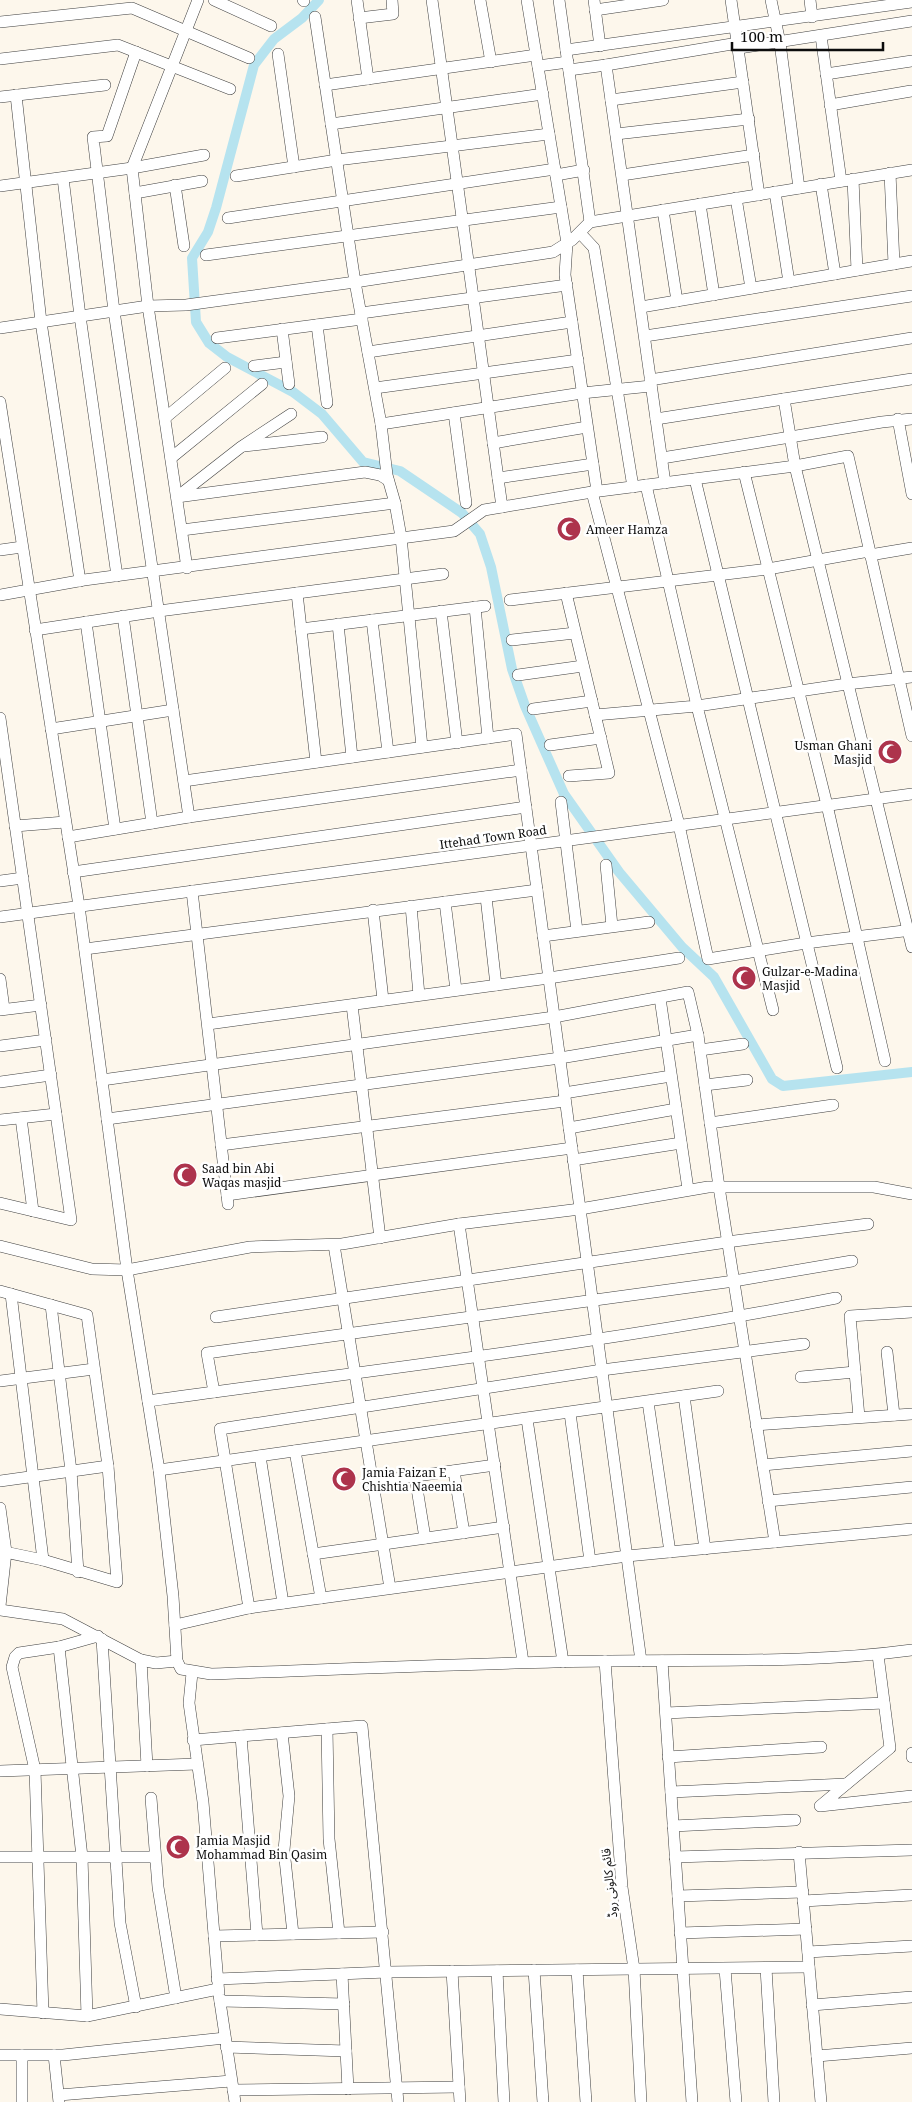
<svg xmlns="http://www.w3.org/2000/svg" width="912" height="2102" viewBox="0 0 912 2102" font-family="'Noto Serif','Noto Sans Arabic',serif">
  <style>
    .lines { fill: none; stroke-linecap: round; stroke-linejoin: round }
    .canal { stroke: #b6e3ef; stroke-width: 10 }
    .minor-casing { stroke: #3f3f3f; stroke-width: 12 }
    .minor { stroke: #fff; stroke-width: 11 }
    .labels { text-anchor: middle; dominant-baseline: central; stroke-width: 5; stroke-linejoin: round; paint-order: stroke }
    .poi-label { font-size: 12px; fill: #0c0c0c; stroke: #fff; text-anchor: start }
    .street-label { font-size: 12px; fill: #0c0c0c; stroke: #fff }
  </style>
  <rect width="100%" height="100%" fill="#fdf7ec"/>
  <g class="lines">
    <polyline class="canal" points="319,0 302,18 274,39 254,65 216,208 208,232 192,258 196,322 209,343 227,357 293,392 322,414 363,462 400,471 462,513 480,534 491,567 512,669 525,706 564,794 619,872 682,947 714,977 772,1079 783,1086 912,1072"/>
    <defs>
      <g id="minor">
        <polyline points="214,0 271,26"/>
        <polyline points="303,0 304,1"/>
        <polyline points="357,0 368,79"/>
        <polyline points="432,0 502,507"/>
        <polyline points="480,0 491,62"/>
        <polyline points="527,0 567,243 565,275 597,491"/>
        <polyline points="559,0 590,222"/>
        <polyline points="594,0 600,46"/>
        <polyline points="731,0 759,195"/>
        <polyline points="771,0 780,43 799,188"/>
        <polyline points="810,0 812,17"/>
        <polyline points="595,10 663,0"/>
        <polyline points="315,17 355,282 381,424 387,475 395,503 401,537 422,747"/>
        <polyline points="359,18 393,14 392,0"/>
        <polyline points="0,22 132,8 249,58"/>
        <polyline points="821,36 841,181"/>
        <polyline points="739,48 912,21"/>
        <polyline points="566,50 912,2"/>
        <polyline points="136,52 107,136 93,137 114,311 189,817"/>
        <polyline points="278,54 294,167"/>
        <polyline points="0,59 118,45 230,89"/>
        <polyline points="606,65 738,43"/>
        <polyline points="538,66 568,62"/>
        <polyline points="569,70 606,65 665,483"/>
        <polyline points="826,74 912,61"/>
        <polyline points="325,85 536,55"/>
        <polyline points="16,95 41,322 80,581"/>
        <polyline points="0,97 105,85"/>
        <polyline points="611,100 743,82"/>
        <polyline points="830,105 911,91"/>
        <polyline points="331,124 543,94"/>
        <polyline points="616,134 749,119"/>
        <polyline points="890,173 894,264"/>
        <polyline points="556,175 584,170"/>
        <polyline points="622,175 754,155"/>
        <polyline points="236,176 337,160 549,134"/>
        <polyline points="63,178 80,316 117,576"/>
        <polyline points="853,179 857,270"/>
        <polyline points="821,184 835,274"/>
        <polyline points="175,185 184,246"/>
        <polyline points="0,186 132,168 204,155"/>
        <polyline points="775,192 789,282"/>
        <polyline points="135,193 202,181"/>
        <polyline points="736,198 751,288"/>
        <polyline points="700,204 714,295"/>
        <polyline points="663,210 677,301"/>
        <polyline points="228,218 555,169"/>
        <polyline points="580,233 594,248 633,487"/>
        <polyline points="206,255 561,207"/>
        <polyline points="641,307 912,261"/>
        <polyline points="361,313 567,285"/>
        <polyline points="317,325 327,403"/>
        <polyline points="0,328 148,306 186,305 355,282 553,252 572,240 590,222 912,170"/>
        <polyline points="282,329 289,384"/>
        <polyline points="645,336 912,296"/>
        <polyline points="217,338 362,319"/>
        <polyline points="368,352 572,322"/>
        <polyline points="254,366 286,362"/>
        <polyline points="650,380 912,338"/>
        <polyline points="375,388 578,360"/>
        <polyline points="784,399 795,466 848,456 912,736"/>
        <path d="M0,402L79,906L127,1270L159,1470L173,1596L177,1661L181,1669L211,1674C342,1669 473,1663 603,1661C707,1659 809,1664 912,1650"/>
        <polyline points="454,413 466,503"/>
        <polyline points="165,418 225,368"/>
        <polyline points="656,419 912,379"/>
        <polyline points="898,419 912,494"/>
        <polyline points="381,424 582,393 651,386"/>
        <polyline points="493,443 587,427"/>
        <polyline points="244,446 322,437"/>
        <polyline points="171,458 262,384"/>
        <polyline points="662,458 882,422 912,419"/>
        <polyline points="744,472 827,805 885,1061"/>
        <polyline points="498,478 593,464"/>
        <polyline points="695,479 837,1068"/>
        <polyline points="592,492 679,825 708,959 806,943 912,930"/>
        <polyline points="177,497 365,472 380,475 388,480"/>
        <polyline points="177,497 241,447 291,414"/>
        <polyline points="182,530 395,503"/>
        <polyline points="0,550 22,547"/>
        <polyline points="870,555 912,548"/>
        <polyline points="187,568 148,306 132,168 198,0"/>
        <polyline points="297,593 316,762"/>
        <polyline points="566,593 609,773 569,776"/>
        <polyline points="0,595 84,580 454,531 484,510 592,492 795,466 912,947"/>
        <polyline points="510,600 768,569 869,551"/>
        <polyline points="475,607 488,738"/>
        <polyline points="441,611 457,743"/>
        <polyline points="123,616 152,823"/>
        <polyline points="372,620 388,752"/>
        <polyline points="86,622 115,829"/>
        <polyline points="338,624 352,757"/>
        <polyline points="301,629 485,606"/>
        <polyline points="35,630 159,611 443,574"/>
        <polyline points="512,640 575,633"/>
        <polyline points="518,675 583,666"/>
        <polyline points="533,709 592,701"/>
        <polyline points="595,715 697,706 646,485"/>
        <polyline points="0,718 71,1220 0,1203"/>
        <polyline points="51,729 173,710"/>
        <polyline points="550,745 601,738"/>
        <polyline points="184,781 516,734 641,1661"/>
        <polyline points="561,802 577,931"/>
        <polyline points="15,826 65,822"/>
        <polyline points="68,837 189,817 521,770"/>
        <polyline points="606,865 612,926"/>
        <polyline points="73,872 526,807"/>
        <polyline points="0,881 23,878"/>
        <polyline points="192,891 228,1204"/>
        <polyline points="486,897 496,985"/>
        <polyline points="445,902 456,990"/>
        <polyline points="411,906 419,995"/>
        <polyline points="373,910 383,1000"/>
        <polyline points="0,917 912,794"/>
        <polyline points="543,936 649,922"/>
        <polyline points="85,949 537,890"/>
        <polyline points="0,979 4,1009"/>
        <polyline points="660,998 688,1189"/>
        <polyline points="352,1005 380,1238"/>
        <polyline points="0,1010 41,1005"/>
        <polyline points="773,1010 697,706 847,684 912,677"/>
        <polyline points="208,1024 549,978 679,958"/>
        <polyline points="0,1046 46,1040"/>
        <polyline points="700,1050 743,1044"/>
        <polyline points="102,1080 554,1017 688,992 698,1035"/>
        <polyline points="0,1082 51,1075"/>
        <polyline points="705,1085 747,1080"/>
        <polyline points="564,1093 671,1076"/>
        <polyline points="21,1118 33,1211"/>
        <polyline points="107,1119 560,1058 698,1035 719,1187 775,1542"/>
        <polyline points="0,1120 56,1114"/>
        <polyline points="710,1123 833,1105"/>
        <polyline points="569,1128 676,1109"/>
        <polyline points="221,1145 565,1101"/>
        <polyline points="573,1160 681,1143"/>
        <polyline points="227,1195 572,1148"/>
        <polyline points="459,1224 523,1662"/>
        <polyline points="334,1245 390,1588"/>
        <polyline points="0,1246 92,1269 127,1270 250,1247 342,1244 459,1224 580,1209 708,1187 874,1187 912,1194"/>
        <polyline points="0,1291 87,1315 108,1466 117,1582 43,1560 0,1551"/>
        <polyline points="11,1294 43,1560"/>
        <polyline points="51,1305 71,1471 78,1572"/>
        <polyline points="216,1317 727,1242 868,1224"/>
        <polyline points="887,1352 894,1415"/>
        <polyline points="801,1377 855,1372"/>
        <polyline points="0,1381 94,1369"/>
        <polyline points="214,1392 207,1353 734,1281 852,1261"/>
        <polyline points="684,1396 705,1549"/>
        <path d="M148,1401C378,1369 609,1343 836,1298"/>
        <polyline points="648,1402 670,1552"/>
        <polyline points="570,1413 590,1561"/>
        <polyline points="859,1417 850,1316 912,1312"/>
        <polyline points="527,1419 563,1662"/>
        <polyline points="756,1425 912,1414"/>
        <polyline points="295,1451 321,1598"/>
        <polyline points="260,1456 283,1603"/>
        <polyline points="763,1465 912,1451"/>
        <polyline points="159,1470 718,1391"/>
        <polyline points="454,1471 464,1533"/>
        <polyline points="415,1476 425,1538"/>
        <polyline points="0,1481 108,1466"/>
        <polyline points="373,1482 495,1465"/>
        <polyline points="768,1501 912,1487"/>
        <polyline points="0,1508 6,1552 0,1606"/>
        <polyline points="313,1554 504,1527"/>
        <polyline points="249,1608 220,1429 602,1370 804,1344"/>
        <polyline points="0,1610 63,1619 141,1660 156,1663 177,1661"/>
        <polyline points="175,1625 249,1608 627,1556 912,1529"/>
        <polyline points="102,1639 120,1923 136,2007"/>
        <polyline points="59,1647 82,1857 87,2016"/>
        <polyline points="878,1655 890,1748 820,1806 912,1796"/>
        <polyline points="141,1660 147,1766"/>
        <polyline points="605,1661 622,1887 634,1969 641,2102"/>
        <polyline points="662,1661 692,2102"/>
        <polyline points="192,1673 189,1703 203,1802 219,1995 235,2102"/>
        <polyline points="666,1713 884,1703"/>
        <polyline points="327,1729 329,1839 339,1933"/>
        <polyline points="282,1733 289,1796 284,1850 293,1934"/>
        <polyline points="241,1736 257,1935"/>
        <polyline points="193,1740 362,1726 398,2102"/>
        <polyline points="912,1753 912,1757"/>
        <polyline points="668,1757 821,1747"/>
        <polyline points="0,1771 197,1764"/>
        <polyline points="671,1792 846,1784"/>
        <polyline points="151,1798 158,1887 176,1998"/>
        <polyline points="673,1826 795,1820"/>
        <polyline points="799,1852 821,2102"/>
        <polyline points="0,1857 155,1857"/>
        <polyline points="675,1857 912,1850"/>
        <polyline points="678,1896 803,1892"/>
        <polyline points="803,1901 912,1895"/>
        <polyline points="680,1933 806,1929"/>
        <polyline points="214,1936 383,1932"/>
        <polyline points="808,1952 912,1946"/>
        <polyline points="766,1968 774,2102"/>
        <polyline points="725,1969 736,2102"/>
        <polyline points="534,1970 543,2102"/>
        <polyline points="577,1970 586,2102"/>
        <polyline points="452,1971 460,2102"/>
        <polyline points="497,1971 504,2102"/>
        <polyline points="342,1974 348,2089"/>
        <polyline points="217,1979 387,1972 809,1967"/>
        <polyline points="220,2001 344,2004"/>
        <polyline points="812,2005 912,1997"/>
        <polyline points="0,2009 87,2016 218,1989"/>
        <polyline points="43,2013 35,1770 12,1667 15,1657 19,1653 59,1647 98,1636"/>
        <polyline points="226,2047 346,2051"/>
        <polyline points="0,2055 63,2055 225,2038"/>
        <polyline points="54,2055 59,2102"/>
        <polyline points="817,2056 912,2048"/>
        <polyline points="233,2090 459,2087"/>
        <polyline points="59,2095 231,2081"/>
        <polyline points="22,2102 22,2055"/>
      </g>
    </defs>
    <use href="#minor" class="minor-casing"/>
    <use href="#minor" class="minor"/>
  </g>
  <defs>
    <symbol id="mosque-disc" viewBox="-11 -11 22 22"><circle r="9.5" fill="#ad334c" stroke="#fff"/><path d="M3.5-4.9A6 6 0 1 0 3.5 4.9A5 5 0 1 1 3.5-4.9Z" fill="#fff"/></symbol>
  </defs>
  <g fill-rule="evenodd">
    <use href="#mosque-disc" x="555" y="515" width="28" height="28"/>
    <use href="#mosque-disc" x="876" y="738" width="28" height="28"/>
    <use href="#mosque-disc" x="730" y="964" width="28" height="28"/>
    <use href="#mosque-disc" x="171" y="1161" width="28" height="28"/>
    <use href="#mosque-disc" x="330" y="1465" width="28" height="28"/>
    <use href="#mosque-disc" x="164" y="1833" width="28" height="28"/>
  </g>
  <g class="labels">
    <g class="poi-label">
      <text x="586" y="529">Ameer Hamza</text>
      <text x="872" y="745" text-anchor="end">Usman Ghani<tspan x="872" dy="14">Masjid</tspan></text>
      <text x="762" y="971">Gulzar-e-Madina<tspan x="762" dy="14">Masjid</tspan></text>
      <text x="202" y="1168">Saad bin Abi<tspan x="202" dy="14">Waqas masjid</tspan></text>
      <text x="362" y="1472">Jamia Faizan E<tspan x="362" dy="14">Chishtia Naeemia</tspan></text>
      <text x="196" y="1840">Jamia Masjid<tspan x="196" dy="14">Mohammad Bin Qasim</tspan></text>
    </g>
    <g class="street-label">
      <text transform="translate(493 837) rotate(-8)">Ittehad Town Road</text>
      <text transform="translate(609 1883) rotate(-96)">قائم کالونی روڈ</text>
    </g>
  </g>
  <path d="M732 42v8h151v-8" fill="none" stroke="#0c0c0c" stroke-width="2.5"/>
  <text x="740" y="42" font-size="15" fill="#0c0c0c" stroke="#ffffff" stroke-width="4" paint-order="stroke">100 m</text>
</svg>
